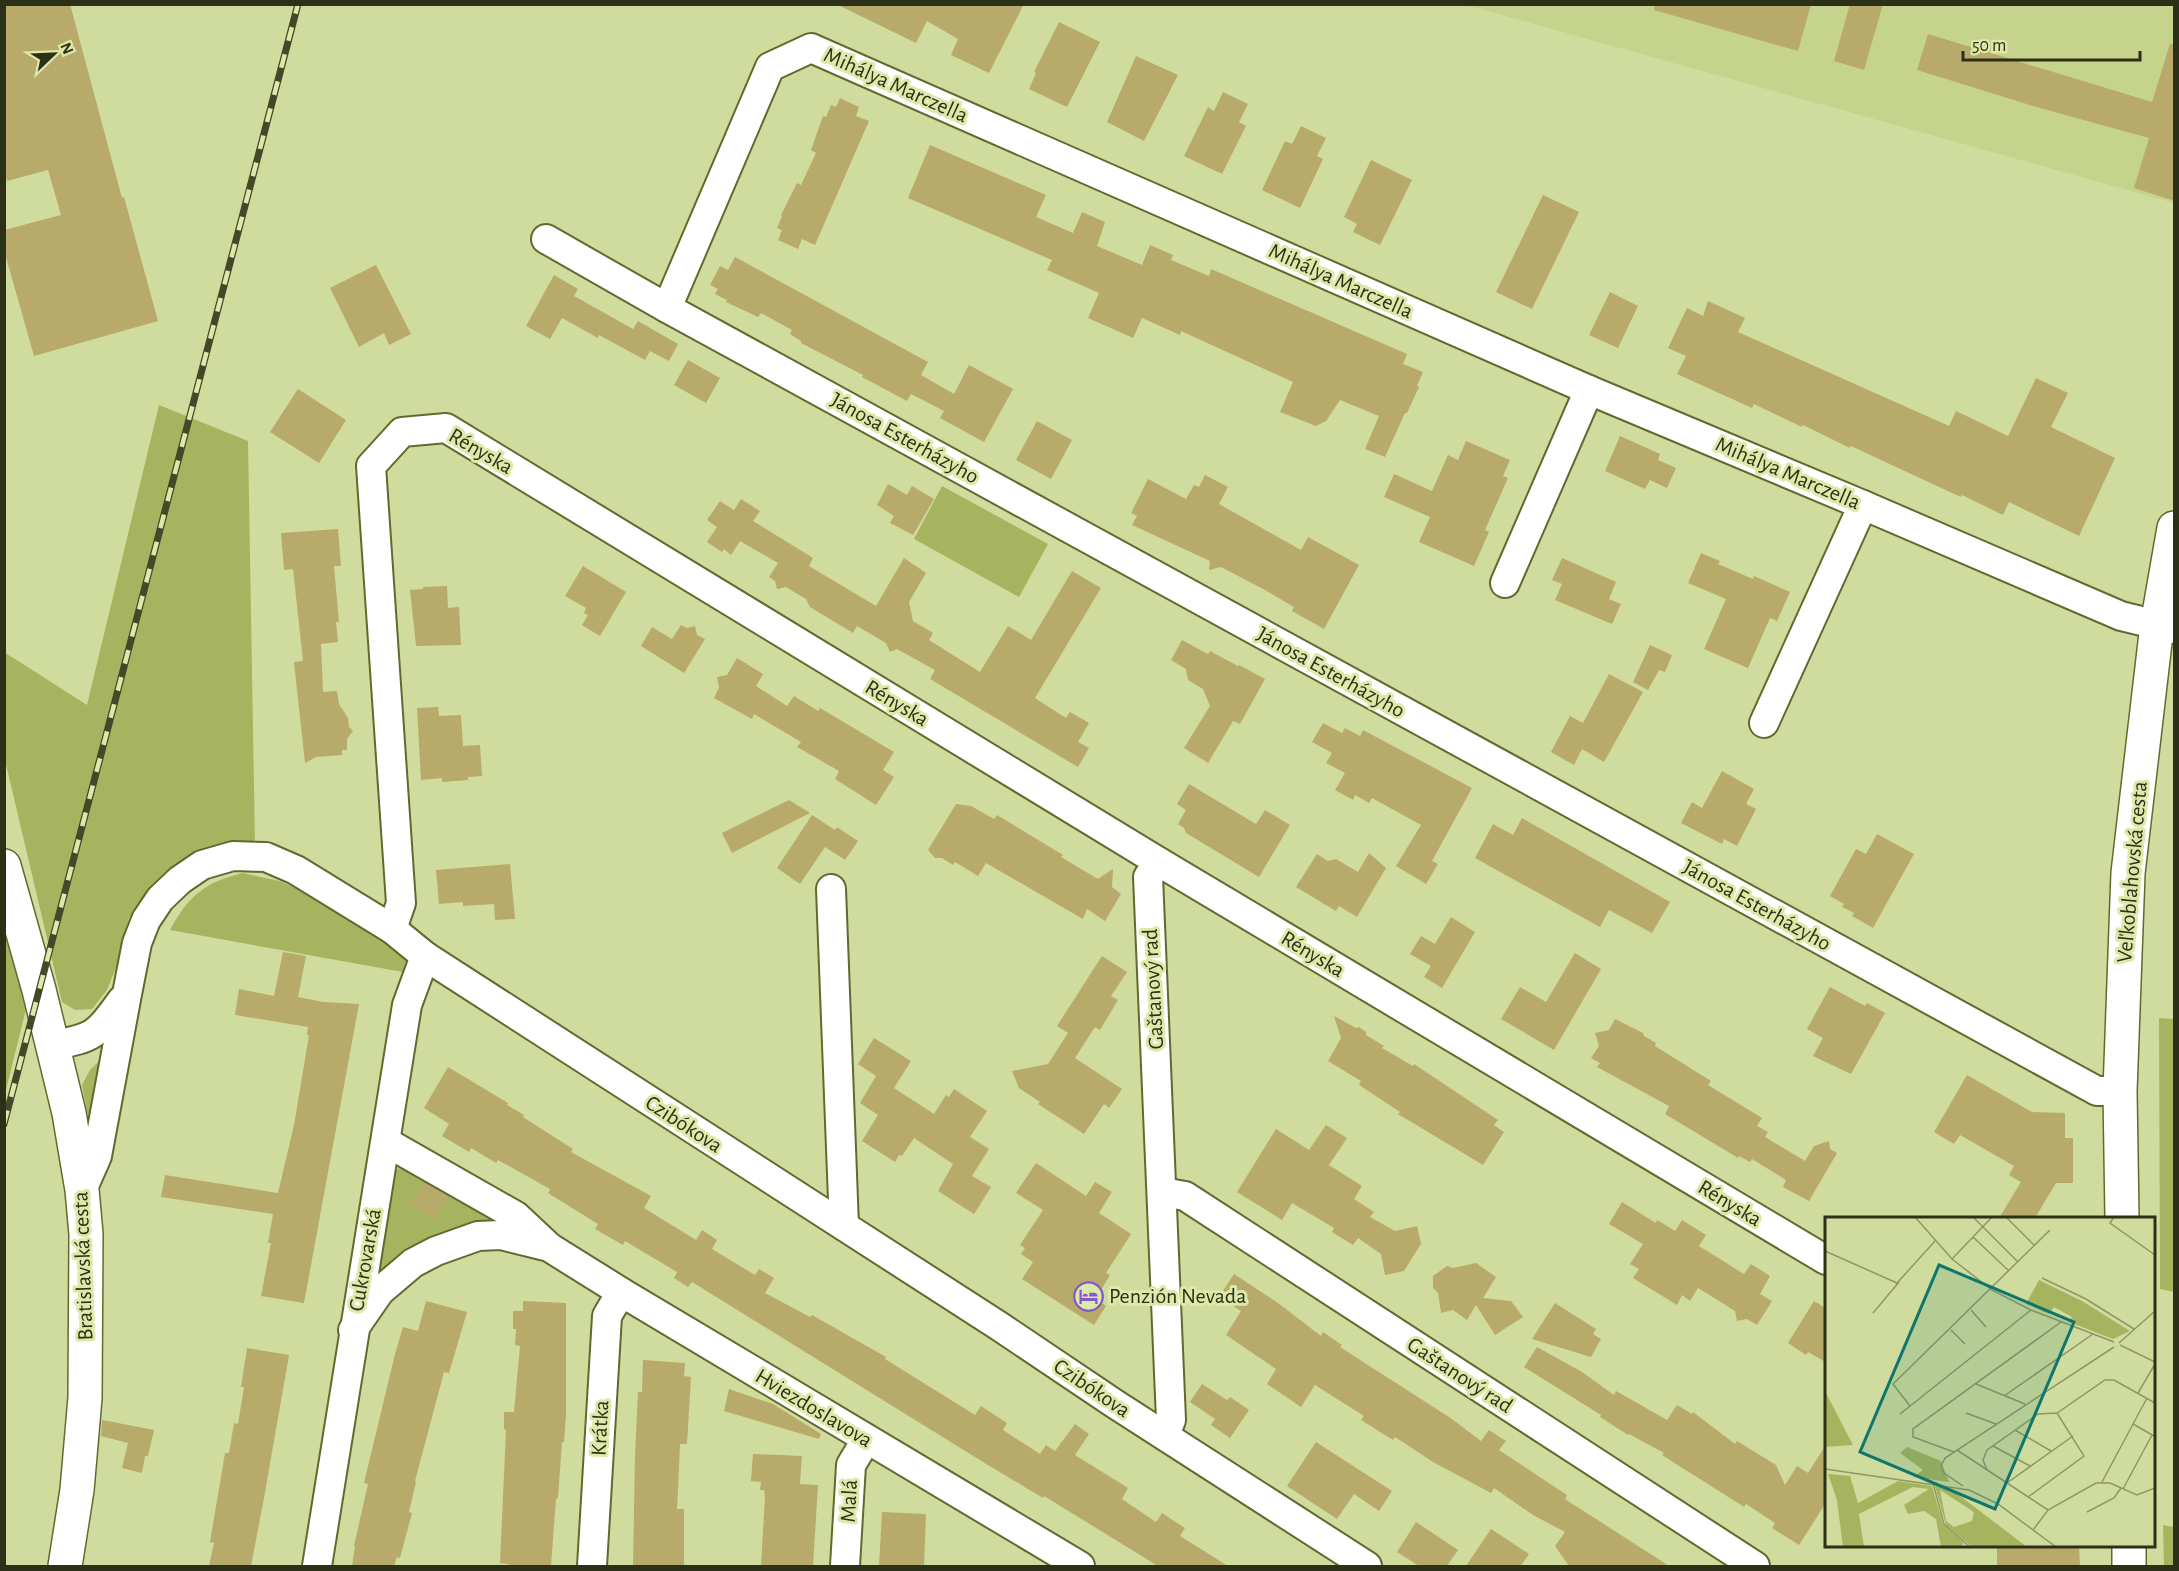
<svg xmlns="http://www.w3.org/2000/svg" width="2179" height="1571" viewBox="0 0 2179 1571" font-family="'Alegreya Sans',sans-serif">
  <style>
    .built { fill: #c6d38c }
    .green { fill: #a6b460 }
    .building { fill: #b8aa6b }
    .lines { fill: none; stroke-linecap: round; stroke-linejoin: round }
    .minor-casing { stroke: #616a2e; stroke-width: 32 }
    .tertiary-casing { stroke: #616a2e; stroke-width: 36 }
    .secondary-casing { stroke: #616a2e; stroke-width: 36 }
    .minor { stroke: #fff; stroke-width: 28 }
    .tertiary { stroke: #fff; stroke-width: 33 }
    .secondary { stroke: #fff; stroke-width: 33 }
    .rail-casing { stroke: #434829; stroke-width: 7 }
    .rail { stroke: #dde9a9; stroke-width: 4.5; stroke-dasharray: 14; stroke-linecap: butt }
    .labels { text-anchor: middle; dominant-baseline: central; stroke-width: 6; stroke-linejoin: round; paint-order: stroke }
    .street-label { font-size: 22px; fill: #2c3017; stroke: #dde9a9 }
    .poi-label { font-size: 22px; fill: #2c3017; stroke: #dde9a9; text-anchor: start }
    .inset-road { fill: none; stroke: #8e9767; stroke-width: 1.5 }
    .view { fill: #0f766e; fill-opacity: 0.15; stroke: #0f766e; stroke-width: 3 }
    .inset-edge { fill: none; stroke: #2c3017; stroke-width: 3 }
  </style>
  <rect width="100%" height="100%" fill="#d0dc9d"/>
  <polygon class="built" points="1466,5 2174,5 2174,203"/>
  <g class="green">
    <polygon points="159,405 248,441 255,844 154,888 129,918 117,965 107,990 92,1009 75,1010 62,1002 5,760 4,652 87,705"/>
    <polygon points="942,486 1048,544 1019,597 914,539"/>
    <path d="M243,873L279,881L308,893L398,952L406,960L403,972L170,930C188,896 205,882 243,873Z"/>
    <polygon points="5,927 27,1005 5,1094"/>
    <polygon points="2159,1018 2174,1019 2174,1292 2160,1289"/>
    <polygon points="105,1055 89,1121 82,1085 90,1070"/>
    <polygon points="403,1167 502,1220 364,1298 389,1172"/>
    <polygon points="2163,1525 2174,1527 2174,1566 2164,1566"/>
  </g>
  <g class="building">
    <polygon points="4,4 70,4 122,198 124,197 158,321 34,356 4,250 4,230 61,215 48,170 7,181 4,171"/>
    <polygon points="836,4 1024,4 989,73 951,55 958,39 927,21 916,43"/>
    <polygon points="1655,4 1811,4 1798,51 1654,10"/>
    <polygon points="1850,4 1883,4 1864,70 1834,61"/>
    <polygon points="1059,22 1100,42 1067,107 1029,89 1036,73 1034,72"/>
    <polygon points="1928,34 2152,102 2170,44 2175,44 2175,201 2134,188 2149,138 2040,108 1917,70"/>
    <polygon points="1136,56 1178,75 1144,141 1107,122"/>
    <polygon points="1223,92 1248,104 1239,122 1246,126 1222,174 1184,156 1208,107 1214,111"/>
    <polygon points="840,98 859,107 856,116 869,121 815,245 802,239 798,249 778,240 782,230 777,228 782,216 781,215 797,183 801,185 816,153 811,150 823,116 826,117 831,105 836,107"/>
    <polygon points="1301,126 1326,138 1317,156 1323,159 1300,208 1262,190 1285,141 1292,144"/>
    <polygon points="930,145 1046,195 1036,217 1073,233 1082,212 1105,222 1097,246 1142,265 1150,245 1173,255 1171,260 1209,276 1211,269 1407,354 1403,364 1423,372 1417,386 1419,387 1407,413 1405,413 1385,457 1365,449 1379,416 1340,400 1326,421 1316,426 1280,412 1293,382 1181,331 1180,335 1142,318 1133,338 1088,318 1099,293 1047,270 1052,260 908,198"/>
    <polygon points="1371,160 1412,180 1380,245 1353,232 1357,224 1344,217"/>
    <polygon points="1543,195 1579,212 1532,309 1496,292"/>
    <polygon points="735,257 928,362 921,375 954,394 969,365 1013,389 984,442 940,418 944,411 911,394 907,401 862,377 863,375 801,343 801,341 790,334 792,330 761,313 758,317 726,302 727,300 715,294 718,289 710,285 720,266 728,270"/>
    <polygon points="376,265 411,334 389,345 384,333 359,347 330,288"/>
    <polygon points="554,275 578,289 574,296 633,329 638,321 678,344 669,361 650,351 645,360 599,335 598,338 562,318 550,339 526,326"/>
    <polygon points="1610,292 1638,306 1618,348 1589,335"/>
    <polygon points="1708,301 1745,318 1738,332 1949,426 1956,411 2008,436 2036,378 2068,393 2051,427 2115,458 2079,536 2009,502 2003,515 1962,495 1961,497 1952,493 1851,446 1850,448 1803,425 1802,427 1754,404 1752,408 1677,374 1686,356 1668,348 1687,308 1703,316"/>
    <polygon points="688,360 720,378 706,403 674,385"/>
    <polygon points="298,389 346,420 319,463 270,432"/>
    <polygon points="1037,421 1072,440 1051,479 1016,460"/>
    <polygon points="1620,436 1660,454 1658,460 1676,468 1667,488 1650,480 1645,489 1605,471"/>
    <polygon points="1466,441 1510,460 1503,476 1508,478 1485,530 1489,532 1474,566 1419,542 1430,517 1384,497 1394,474 1432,491 1448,455 1458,460"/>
    <polygon points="1205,475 1228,487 1219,504 1301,550 1308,537 1359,565 1324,629 1292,611 1294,607 1265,590 1221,567 1209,570 1210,561 1132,525 1137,516 1131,513 1148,479 1186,499 1194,485 1199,487"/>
    <polygon points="888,484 907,495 912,486 934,499 913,535 890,523 894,516 877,505"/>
    <polygon points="741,499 760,511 753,521 813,558 809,566 876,606 904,558 926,573 909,602 913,621 933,633 929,640 980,672 1008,626 1031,640 1072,571 1101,588 1035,698 1066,718 1070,712 1089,723 1078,742 1089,748 1078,767 930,679 935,670 897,649 890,652 886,643 857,626 853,633 810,607 806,599 786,587 777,589 775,581 769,577 778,563 740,541 731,555 724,549 722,552 707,542 717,527 707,520 720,501 734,510"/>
    <polygon points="338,529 341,566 334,566 339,622 336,622 338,642 321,644 323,692 337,691 339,704 348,718 349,727 353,731 347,739 347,750 342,750 342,755 316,757 305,763 294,662 303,661 293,569 284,570 281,533"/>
    <polygon points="1701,553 1720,561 1718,564 1753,579 1754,576 1790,592 1777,621 1770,618 1748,668 1704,649 1726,599 1688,583"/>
    <polygon points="1562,558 1616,582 1609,599 1621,604 1612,624 1555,600 1562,584 1552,580"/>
    <polygon points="583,566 626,592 600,636 582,625 588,615 584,613 586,608 565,596"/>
    <polygon points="447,586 448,608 459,607 461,645 416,646 410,590 423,589 423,587"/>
    <polygon points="681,625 687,628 695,626 697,635 705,639 684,673 641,646 652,627 672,639"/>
    <polygon points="1182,640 1208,654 1210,651 1238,666 1239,665 1265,679 1240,724 1233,721 1208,763 1184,748 1210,706 1203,689 1188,680 1186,669 1171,660"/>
    <polygon points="1650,645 1672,655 1665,672 1659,670 1648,690 1633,682"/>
    <polygon points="737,658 763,674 756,686 787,706 794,696 818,711 820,708 894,752 883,770 894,777 876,805 835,779 839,771 797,747 801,742 754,714 752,719 714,698 719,687 717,677 727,675"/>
    <polygon points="1609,674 1643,692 1604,762 1582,749 1574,765 1551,752 1570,716 1583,723"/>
    <polygon points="438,707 439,716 461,715 463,746 480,745 482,776 468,777 468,780 442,782 442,778 421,780 417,708"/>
    <polygon points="1323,723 1342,733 1345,728 1360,736 1363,730 1472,788 1432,861 1438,864 1426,884 1396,866 1421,825 1372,798 1369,803 1355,795 1353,800 1335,790 1345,773 1326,763 1332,753 1312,742"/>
    <polygon points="1722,771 1754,789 1746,804 1756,809 1737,846 1724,839 1722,844 1681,823 1692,802 1702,808"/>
    <polygon points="1189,784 1256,824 1265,810 1290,825 1259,877 1186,833 1184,828 1178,824 1186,810 1177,804"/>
    <polygon points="789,800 810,813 732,853 722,833"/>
    <polygon points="956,804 971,806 994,819 997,815 1063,855 1061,857 1098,879 1113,869 1112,887 1121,894 1105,921 1087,909 1083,919 986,863 978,876 955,862 953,865 942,858 935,858 928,850"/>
    <polygon points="812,815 835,830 837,827 858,841 845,860 825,847 800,884 777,868"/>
    <polygon points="1522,818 1670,902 1652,933 1609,910 1600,927 1475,858 1493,824 1513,835"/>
    <polygon points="1877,834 1914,854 1873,928 1852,916 1854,913 1842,907 1844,904 1830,896 1856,849 1866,854"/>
    <polygon points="1369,853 1386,868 1357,917 1339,906 1336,911 1296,887 1317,854 1328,861 1336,859 1358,872"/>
    <polygon points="510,864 515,919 495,920 494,904 463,906 463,902 439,904 436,870"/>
    <polygon points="1451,917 1475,932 1442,988 1424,977 1431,966 1410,954 1421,936 1435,944"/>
    <polygon points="283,952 306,956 298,997 323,1002 359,1004 304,1303 261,1296 271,1243 268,1243 273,1214 161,1197 165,1175 278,1193 294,1125 309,1035 307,1035 308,1027 235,1015 239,989 274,996"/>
    <polygon points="1575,953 1601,969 1554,1050 1501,1019 1520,987 1546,1002"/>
    <polygon points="1102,956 1127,972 1111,996 1118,1000 1100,1030 1095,1027 1075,1058 1122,1089 1109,1108 1104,1104 1084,1134 1038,1104 1040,1102 1019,1088 1012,1071 1048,1064 1068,1033 1057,1026"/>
    <polygon points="1830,987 1865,1006 1867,1003 1885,1013 1851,1074 1813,1056 1823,1038 1807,1029"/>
    <polygon points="1334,1016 1356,1028 1359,1027 1366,1032 1366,1035 1384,1046 1382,1048 1413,1066 1414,1064 1498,1120 1494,1125 1504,1132 1483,1165 1398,1114 1400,1112 1359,1085 1361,1081 1328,1061 1341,1038"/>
    <polygon points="1615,1019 1643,1033 1644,1036 1656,1043 1655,1046 1711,1081 1708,1085 1762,1118 1757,1126 1768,1132 1765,1137 1805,1161 1814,1146 1829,1141 1830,1149 1837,1153 1809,1201 1783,1187 1786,1180 1752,1159 1750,1162 1739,1156 1738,1158 1665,1114 1669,1106 1597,1067 1600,1063 1591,1058 1599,1046 1595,1033 1609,1030"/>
    <polygon points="874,1038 911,1061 894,1088 934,1114 946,1095 949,1097 954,1089 987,1111 970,1137 989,1149 972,1176 991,1187 974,1214 938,1191 953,1164 914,1138 902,1156 899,1155 895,1162 862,1141 878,1115 860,1103 876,1076 858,1064"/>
    <polygon points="448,1067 508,1103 507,1105 524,1115 523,1117 573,1149 571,1152 651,1196 644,1208 696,1240 702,1230 717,1240 712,1249 755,1275 759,1269 774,1278 765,1293 810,1317 812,1315 886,1357 885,1359 975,1415 981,1406 1007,1423 1003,1430 1040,1454 1046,1445 1055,1451 1075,1424 1089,1434 1075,1455 1128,1488 1122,1499 1156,1522 1162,1513 1185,1528 1180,1536 1228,1566 1158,1566 1044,1496 1043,1498 983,1462 692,1282 688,1287 674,1278 677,1272 625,1241 623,1245 595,1229 598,1224 548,1193 550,1189 498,1160 496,1163 471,1148 469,1152 442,1136 449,1124 424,1108"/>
    <polygon points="1967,1075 2032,1112 2065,1113 2065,1138 2073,1138 2073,1183 2056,1183 2035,1218 1999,1218 2021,1182 2009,1175 2014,1166 1960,1135 1954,1144 1934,1132"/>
    <polygon points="1326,1125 1347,1138 1329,1165 1362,1186 1354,1199 1374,1212 1370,1217 1395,1231 1417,1226 1421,1244 1404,1271 1385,1275 1381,1254 1358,1238 1353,1245 1332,1232 1334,1228 1292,1203 1282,1220 1237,1192 1276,1129 1309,1150"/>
    <polygon points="1036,1163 1086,1196 1095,1182 1112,1192 1099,1213 1131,1234 1106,1273 1110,1275 1099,1293 1104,1297 1101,1302 1106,1306 1094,1325 1022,1279 1033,1262 1021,1254 1025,1248 1020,1245 1043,1210 1016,1193"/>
    <polygon points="424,1182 449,1197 435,1220 410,1205"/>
    <polygon points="1622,1202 1656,1223 1657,1220 1675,1231 1682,1220 1706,1235 1699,1246 1744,1274 1751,1264 1770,1276 1760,1294 1772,1301 1757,1325 1747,1319 1737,1321 1735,1311 1698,1288 1690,1301 1682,1295 1677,1305 1633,1278 1639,1269 1630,1264 1643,1244 1609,1224"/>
    <polygon points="1476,1263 1496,1277 1483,1298 1511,1301 1523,1317 1495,1335 1476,1305 1467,1320 1453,1310 1441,1313 1438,1293 1433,1288 1433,1276 1447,1266 1453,1268"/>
    <polygon points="1234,1274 1278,1303 1321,1336 1323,1332 1342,1345 1340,1347 1452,1419 1481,1441 1489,1430 1506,1441 1499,1450 1567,1495 1565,1499 1669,1566 1569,1566 1555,1546 1565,1532 1533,1515 1494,1488 1491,1493 1433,1462 1395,1437 1393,1440 1361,1420 1364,1416 1315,1385 1301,1407 1267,1384 1276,1369 1226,1335 1241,1311 1219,1297"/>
    <polygon points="426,1301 467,1312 449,1373 444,1372 415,1481 416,1482 409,1512 412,1513 400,1558 397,1557 394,1566 352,1566 355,1546 354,1546 368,1484 364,1483 395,1354 403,1327 418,1331"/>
    <polygon points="523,1301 566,1303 566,1415 564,1442 562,1442 558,1498 556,1499 551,1566 508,1566 508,1564 500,1563 506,1430 504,1429 504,1412 514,1412 520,1346 515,1345 516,1329 513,1329 513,1311 523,1311"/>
    <polygon points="1814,1301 1827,1309 1827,1363 1808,1352 1806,1355 1788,1343"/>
    <polygon points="1555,1303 1596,1329 1593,1334 1601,1339 1591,1357 1532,1339"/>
    <polygon points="1537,1347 1582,1372 1614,1395 1616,1391 1667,1420 1677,1405 1692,1414 1693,1412 1735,1444 1737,1441 1776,1465 1785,1485 1797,1466 1808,1473 1827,1443 1827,1501 1799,1545 1772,1528 1775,1523 1746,1504 1744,1507 1733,1500 1662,1455 1664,1453 1629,1434 1628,1435 1600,1417 1601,1415 1524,1367"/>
    <polygon points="247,1348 289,1355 264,1498 251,1566 209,1566 214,1543 210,1542 225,1453 229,1453 234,1423 238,1424 244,1387 241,1387"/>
    <polygon points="643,1360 685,1363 684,1376 691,1377 687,1444 680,1444 678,1490 677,1509 684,1509 684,1566 633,1566 635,1455 638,1392 642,1392"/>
    <polygon points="1202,1384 1227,1400 1230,1397 1249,1410 1230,1438 1211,1425 1215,1419 1190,1402"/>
    <polygon points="729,1389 773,1404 821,1434 819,1439 724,1411"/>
    <polygon points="102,1420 154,1430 148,1456 145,1456 142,1473 122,1468 128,1443 101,1436"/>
    <polygon points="1316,1442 1392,1491 1379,1511 1354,1494 1337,1519 1287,1486"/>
    <polygon points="753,1454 802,1456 800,1484 818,1485 813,1566 761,1566 765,1497 764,1490 760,1490 761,1482 751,1481"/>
    <polygon points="882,1512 926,1514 924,1566 879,1566"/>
    <polygon points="1416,1522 1458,1550 1447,1566 1419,1566 1397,1552"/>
    <polygon points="1491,1529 1529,1554 1521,1566 1466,1566"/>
    <polygon points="1997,1545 2079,1545 2080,1566 1997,1566"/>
  </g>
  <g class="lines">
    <defs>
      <g id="minor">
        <polyline points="546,239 667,308 2097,1091 2120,1091"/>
        <polyline points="667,308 770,67 811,48 1589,390 1863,505 2121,616 2174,629"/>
        <polyline points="1505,583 1589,390"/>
        <polyline points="1764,723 1863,505"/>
        <polyline points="1159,862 1148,877 1171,1420 1165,1435"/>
        <polyline points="831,889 844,1226"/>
        <polyline points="392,929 401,903 371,466 402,432 446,428 1159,862 1826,1260"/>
        <path d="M53,1045C95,1038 97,1034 122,1000"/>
        <polyline points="386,1142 516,1216 548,1246"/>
        <polyline points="82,1190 97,1156 127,994 137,943 146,920 160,899 180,880 202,865 233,856 266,857 296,870 392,929 425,956 999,1326 1115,1404 1367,1566"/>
        <polyline points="1162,1192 1185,1196 1755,1566"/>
        <polyline points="353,1330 380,1291 413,1263 436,1251 478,1236 501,1235 549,1247 621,1292 1080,1566"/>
        <polyline points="317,1566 407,1005 425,956"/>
        <polyline points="592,1566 607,1316 621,1292"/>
        <polyline points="845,1566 851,1465 866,1440"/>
      </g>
      <polyline id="tertiary" points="4,866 39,990 69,1113 82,1190 86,1234 85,1398 77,1490 65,1566"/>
      <g id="secondary">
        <polyline points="2122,1218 2120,1091 2128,873 2157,625 2174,528"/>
        <polyline points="2129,1546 2129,1566"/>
      </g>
    </defs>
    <use href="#minor" class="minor-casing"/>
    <use href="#tertiary" class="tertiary-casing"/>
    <use href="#secondary" class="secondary-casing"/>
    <use href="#minor" class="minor"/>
    <use href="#tertiary" class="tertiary"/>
    <use href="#secondary" class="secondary"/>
    <defs>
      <polyline id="rail" points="4,1124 298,4"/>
    </defs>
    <use href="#rail" class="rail-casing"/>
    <use href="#rail" class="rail"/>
  </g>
  <defs>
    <symbol id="hotel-ring" viewBox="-11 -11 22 22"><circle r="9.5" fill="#dde9a9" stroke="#8458d1" stroke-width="1.5"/><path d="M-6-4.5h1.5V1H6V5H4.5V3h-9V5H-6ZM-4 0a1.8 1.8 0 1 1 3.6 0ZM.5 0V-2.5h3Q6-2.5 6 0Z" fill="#8458d1"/></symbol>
  </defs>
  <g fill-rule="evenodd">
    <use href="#hotel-ring" x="1072" y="1280" width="33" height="33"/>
  </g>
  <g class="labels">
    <g class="street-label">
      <text transform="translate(896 85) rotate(24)">Mihálya Marczella</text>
      <text transform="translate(1341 281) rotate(24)">Mihálya Marczella</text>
      <text transform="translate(905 438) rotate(29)">Jánosa Esterházyho</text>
      <text transform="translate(481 451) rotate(30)">Rényska</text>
      <text transform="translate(1788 473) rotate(23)">Mihálya Marczella</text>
      <text transform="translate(1331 672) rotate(29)">Jánosa Esterházyho</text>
      <text transform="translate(897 703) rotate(31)">Rényska</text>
      <text transform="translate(2132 872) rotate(-85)">Veľkoblahovská cesta</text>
      <text transform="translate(1757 905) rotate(29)">Jánosa Esterházyho</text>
      <text transform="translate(1313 954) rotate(31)">Rényska</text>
      <text transform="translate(1153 989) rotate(-93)">Gaštanový rad</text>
      <text transform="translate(684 1124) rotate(33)">Czibókova</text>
      <text transform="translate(1730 1203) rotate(31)">Rényska</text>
      <text transform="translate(365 1260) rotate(-80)">Cukrovarská</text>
      <text transform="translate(83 1266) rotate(-92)">Bratislavská cesta</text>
      <text transform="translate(1460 1375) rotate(33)">Gaštanový rad</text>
      <text transform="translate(1092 1388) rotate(34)">Czibókova</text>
      <text transform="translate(814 1408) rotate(31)">Hviezdoslavova</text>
      <text transform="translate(600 1428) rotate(-87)">Krátka</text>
      <text transform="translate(849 1501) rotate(-87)">Malá</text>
    </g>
    <g class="poi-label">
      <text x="1109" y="1296">Penzión Nevada</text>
    </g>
  </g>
  <g transform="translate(1825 1217)">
    <rect width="330" height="330" fill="#d0dc9d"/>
    <path d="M214,63L257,84L305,114L288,122L244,105L247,100L229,90L224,97L201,87ZM0,176H1L28,228L0,230ZM82,230L116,244L124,265L88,260L98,253L75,236ZM3,257L25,259L33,286L73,264L107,269L118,307L139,326L135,330H116L111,302L99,294L83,297L79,288L104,272L88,270L34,297L39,330H18L12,283ZM110,269H122L202,330H147L121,308ZM115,273L149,295L147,304L129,310L121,304Z" fill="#a6b460" fill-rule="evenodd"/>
    <path class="inset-road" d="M90,0L127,42L167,73L206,93L289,125M148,0L193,45M181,0L210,29M289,0L285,6L330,38M148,20L184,54M0,34L72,66L110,24M127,42L167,0M217,61L261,82L309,112M146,93L161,110M48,96L74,65M126,113L140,127M294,126L330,94M295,128L330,145M151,167L200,187M313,176L330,147M179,179L268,117M85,189L68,167L225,13M141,196L171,207M75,197L206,93M308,207L329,219M190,213L226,234M168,229L205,249M132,233L223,293M129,235L88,220V212L236,105M0,252L144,273L173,287L231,330M162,253L158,243L162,233L213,197L232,196L280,163H289L330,186M277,265L322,181M108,266L119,307L145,330M182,266L248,219M138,269L119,256L116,249L120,241L289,130M298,272L327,218M203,280L259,239L232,196M262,295L289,281L296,271M208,313L223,293L271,266H285L312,278L330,271"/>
    <path class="view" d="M114,48L249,105L170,292L35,235Z"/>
    <rect width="330" height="330" class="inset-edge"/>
  </g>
  <rect width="2179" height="1571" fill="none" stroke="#2c3017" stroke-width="12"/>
  <g transform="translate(54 54) rotate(67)" stroke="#dde9a9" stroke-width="4.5" paint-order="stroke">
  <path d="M0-4.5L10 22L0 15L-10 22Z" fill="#2c3017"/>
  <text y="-9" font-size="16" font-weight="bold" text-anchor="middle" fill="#2c3017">N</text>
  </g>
  <path d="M1963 51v9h177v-9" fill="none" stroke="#2c3017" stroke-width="3"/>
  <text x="1972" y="51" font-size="18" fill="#2c3017" stroke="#dde9a9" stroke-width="4.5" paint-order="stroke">50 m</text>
</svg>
